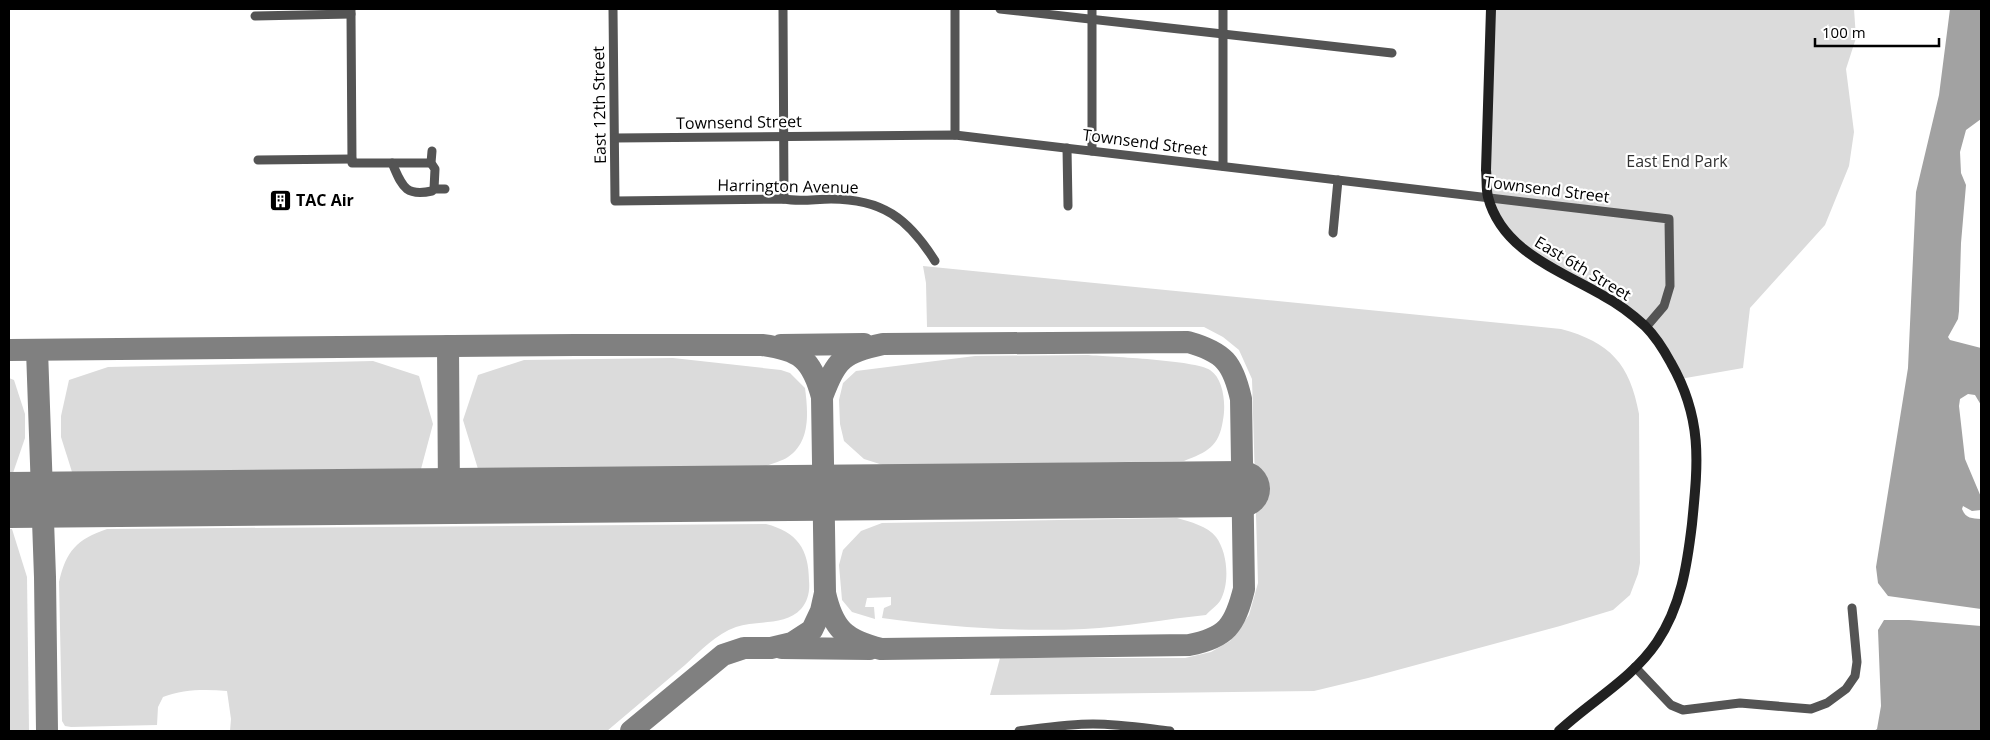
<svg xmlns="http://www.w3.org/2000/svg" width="1990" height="740" viewBox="0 0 1990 740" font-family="'Open Sans',sans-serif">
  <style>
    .green { fill: #dbdbdb }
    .water { fill: #a2a2a2 }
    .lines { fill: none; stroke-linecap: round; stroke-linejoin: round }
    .taxiway { stroke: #808080; stroke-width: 22 }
    .runway { stroke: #808080; stroke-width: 56 }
    .street { stroke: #545454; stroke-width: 9 }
    .secondary { stroke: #212121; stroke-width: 10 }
    .labels { text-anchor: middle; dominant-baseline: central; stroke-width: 4.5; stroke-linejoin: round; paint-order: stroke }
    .street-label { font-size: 16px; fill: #000; stroke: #fff }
    .park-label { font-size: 16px; fill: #323232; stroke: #fff }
    .poi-label { font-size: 16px; font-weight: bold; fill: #000; stroke: #fff; text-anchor: start }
  </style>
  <rect width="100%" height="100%" fill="#fff"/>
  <g class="green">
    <polygon points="1492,9 1854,9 1856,38 1846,69 1854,132 1849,166 1825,225 1750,308 1743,368 1680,379 1646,327 1522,249 1488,197"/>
    <path d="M923,266L1561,329C1610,342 1630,364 1639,414L1640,563L1638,574L1630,595L1613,610L1560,626L1368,678L1314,691L990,695L1000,658H1185L1211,652L1230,641L1249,615L1258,583L1252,379L1239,350L1223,337L1204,327H927L926,283Z"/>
    <path d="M1088,355C1111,357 1195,360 1210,370C1224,379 1226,405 1223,420C1219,447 1207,452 1184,461L886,466L864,459L844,441L840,424L839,400L843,383L856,371L975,356Z"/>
    <path d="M673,358L781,370L790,373L805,388C808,411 811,442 788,457C782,461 773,463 766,466L478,469L463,420L478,375L524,360Z"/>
    <polygon points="373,361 419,376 433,424 421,469 72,472 61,437 61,416 69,380 108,367"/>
    <polygon points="9,378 14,380 25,414 25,438 13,473 9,473"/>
    <path d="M1177,518C1190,522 1208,526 1216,537C1228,553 1230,584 1220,601C1217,606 1210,610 1206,615C1166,619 1125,627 1084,629C1016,632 949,627 882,618L884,608L891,605V597L867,598L865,607H874L875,619L852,612L842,600L839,565L843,550L861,531L882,523Z"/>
    <path d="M766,524C797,532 809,549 809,581C810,591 808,601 801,609C786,626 756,620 736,627C716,634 700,651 685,665C659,687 633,709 607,731H230L231,719L227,691C206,689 183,689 163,697L158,707L157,725L71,727L65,726L62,721L59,582C66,551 77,539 107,529Z"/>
    <polygon points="9,529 12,529 27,577 29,731 9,731"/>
  </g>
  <g class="water">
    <path d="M1950,9H1981V119L1966,130L1960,152L1961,173L1966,185L1961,243L1959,311L1958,319L1948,337L1950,340L1981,348V405L1975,395L1968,394L1960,399L1959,406L1965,459L1981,497V510L1972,511L1963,506L1962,509C1966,519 1972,518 1981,519V609L1888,596L1878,583L1876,567L1908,368L1916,192L1939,95Z"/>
    <polygon points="1884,620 1909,620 1981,626 1981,731 1874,731 1877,729 1881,706 1878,630"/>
  </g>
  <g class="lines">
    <g class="taxiway">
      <polyline points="781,345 864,344"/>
      <polyline points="448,346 449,497"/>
      <path d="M9,350L576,345H762C800,350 812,359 822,397L825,593L821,611L812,630L792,643L771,648H744L723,655L631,731"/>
      <polyline points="37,350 45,577 47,731"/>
      <path d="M822,397C837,358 843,353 883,344L1188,342C1224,352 1233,363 1241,399L1244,589C1235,625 1227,638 1189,645L881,649C845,640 833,629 825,593"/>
      <polyline points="782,648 870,649"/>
    </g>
    <polyline class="runway" points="9,500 1242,489"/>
    <g class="street">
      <path d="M613,9L615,201L784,199C800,202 815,199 831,199C882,199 908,218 935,261"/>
      <polyline points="783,9 784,199"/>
      <polyline points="955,9 955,135"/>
      <polyline points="1000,9 1392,53"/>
      <polyline points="1092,9 1092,151"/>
      <polyline points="351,14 352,163 431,163"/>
      <polyline points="255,16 351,14 351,9"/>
      <polyline points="615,138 955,135 1669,219 1670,286 1664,306 1646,327"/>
      <polyline points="1067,148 1068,206"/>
      <polyline points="432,151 431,163 435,169 434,189"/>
      <polyline points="258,160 352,159"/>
      <path d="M392,163C402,185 404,197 432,191L434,189H445"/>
      <polyline points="1223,166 1223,9"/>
      <polyline points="1333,233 1338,180"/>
      <polyline points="1635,667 1671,705 1683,710 1740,703 1811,709 1827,703 1846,689 1855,676 1857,662 1852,608"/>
      <path d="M1019,731C1043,728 1068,724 1093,724C1119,724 1144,728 1170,731"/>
    </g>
    <path class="secondary" d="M1491,9L1486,170C1487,179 1486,189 1488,197C1502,251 1559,270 1602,295C1617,303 1632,314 1645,326C1655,336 1664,350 1671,363C1703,419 1698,463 1692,524C1687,566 1681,606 1657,642C1632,679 1591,701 1559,731"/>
  </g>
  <defs>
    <symbol id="building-square" viewBox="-11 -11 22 22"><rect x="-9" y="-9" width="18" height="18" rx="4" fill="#000" stroke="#fff"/><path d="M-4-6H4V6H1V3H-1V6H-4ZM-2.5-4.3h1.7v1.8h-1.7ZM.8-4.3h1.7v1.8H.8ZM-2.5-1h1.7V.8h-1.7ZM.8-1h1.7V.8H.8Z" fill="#fff"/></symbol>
  </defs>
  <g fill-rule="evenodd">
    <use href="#building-square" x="268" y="188" width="25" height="25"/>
  </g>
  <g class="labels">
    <g class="street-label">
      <text transform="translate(599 105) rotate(-91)">East 12th Street</text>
      <text transform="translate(739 122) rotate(-1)">Townsend Street</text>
      <text transform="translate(1145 142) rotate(7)">Townsend Street</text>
      <text transform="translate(788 186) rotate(1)">Harrington Avenue</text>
      <text transform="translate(1547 189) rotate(7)">Townsend Street</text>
      <text transform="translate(1583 268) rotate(31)">East 6th Street</text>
    </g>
    <g class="park-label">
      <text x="1677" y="161">East End Park</text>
    </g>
    <g class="poi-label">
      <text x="296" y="200">TAC Air</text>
    </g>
  </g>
  <rect width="1990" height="740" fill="none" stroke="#000000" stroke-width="20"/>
  <path d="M1815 38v8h124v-8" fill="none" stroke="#000000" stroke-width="2.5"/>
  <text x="1822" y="38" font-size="15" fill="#000000" stroke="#ffffff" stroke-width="4" paint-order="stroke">100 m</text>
</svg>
